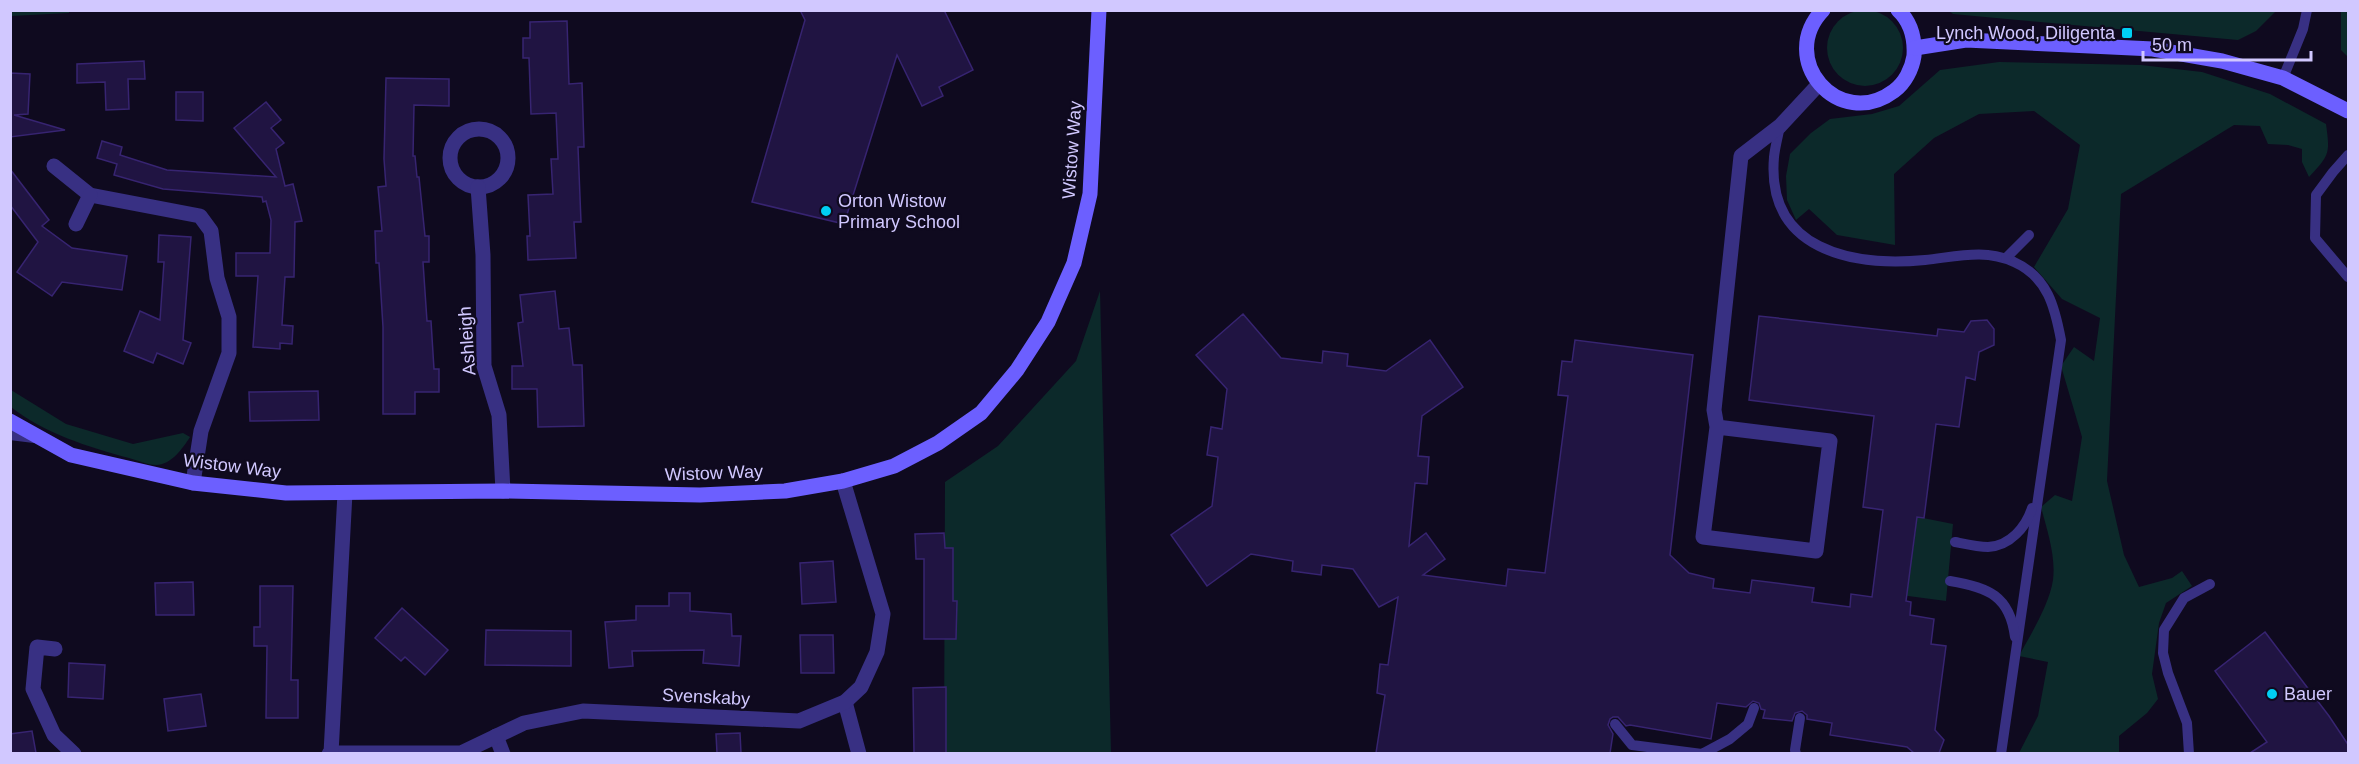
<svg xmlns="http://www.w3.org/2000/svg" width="2359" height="764" viewBox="0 0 2359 764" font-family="Arial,sans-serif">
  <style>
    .green { fill: #0c292a }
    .building { fill: #201442; stroke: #372471; stroke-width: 1.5 }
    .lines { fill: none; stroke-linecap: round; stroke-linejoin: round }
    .lane { stroke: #383083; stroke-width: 10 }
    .street { stroke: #383083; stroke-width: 15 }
    .secondary { stroke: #6c5fff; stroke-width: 15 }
    .poi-dot { fill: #00cef3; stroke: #0f0a1f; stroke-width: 2 }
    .labels { text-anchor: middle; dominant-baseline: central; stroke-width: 4.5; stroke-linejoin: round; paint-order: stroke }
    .poi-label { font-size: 18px; fill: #d1c8ff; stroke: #0f0a1f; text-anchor: start }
    .street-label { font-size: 18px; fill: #d1c8ff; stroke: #0f0a1f }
  </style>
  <rect width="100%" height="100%" fill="#0f0a1f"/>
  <g class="green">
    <circle cx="1865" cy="48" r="38"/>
    <polygon points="69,10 69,13 11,16 11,11"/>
    <polygon points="1949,11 2276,11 2256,31 2238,40 1953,14"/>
    <polygon points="2341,11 2348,11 2348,57 2341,50"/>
    <path d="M1999,62L2141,65L2202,72L2270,94L2326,124C2330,153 2330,155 2309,177L2302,162V149L2288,145L2268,144L2260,126L2234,125L2121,194L2107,481L2124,555L2139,587L2172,578L2182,571L2192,586L2166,603L2159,623L2152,674L2158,699L2147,713L2119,736V753H2019L2038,716L2048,662L2019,656C2031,634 2049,605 2053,580C2056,556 2047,530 2041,507L2055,495L2072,501L2082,437L2061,366L2074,347L2094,361L2100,318L2062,299L2034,267L2068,209L2080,145L2034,111L1979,114L1934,138L1894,174L1895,245L1837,235L1809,209L1796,220L1787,200L1786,176L1790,154L1811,133L1830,119L1872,114L1899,106L1940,70Z"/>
    <polygon points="1100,291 1111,753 944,754 945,482 998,446 1076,361"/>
    <path d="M11,390L66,424L133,444L183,433L190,437C183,448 171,465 156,465C147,465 137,460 129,458C88,447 44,433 11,407Z"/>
    <polygon points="1903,514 1953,524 1946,601 1893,594 1908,586 1911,563 1898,549 1913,550 1916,528 1901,525"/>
  </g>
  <g class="building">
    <polygon points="800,10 944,10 973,70 939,87 943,96 922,106 897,55 844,224 752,202 805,20"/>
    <polygon points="567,21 569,84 582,83 584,147 578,147 581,222 574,222 576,258 528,260 527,236 530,236 528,195 553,194 551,159 558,159 556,113 531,114 529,58 523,58 523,38 530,38 530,22"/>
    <polygon points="144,61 145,79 128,79 129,109 106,110 105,82 77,83 77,64"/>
    <polygon points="10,73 30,74 28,114 14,115 65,130 10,137"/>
    <polygon points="386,78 449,79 449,106 414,105 413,156 415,156 417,177 419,177 425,236 429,236 429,262 423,262 427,321 431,321 434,369 439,369 439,392 415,392 415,414 383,414 383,327 379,263 376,263 375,231 382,231 378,187 386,186 384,159"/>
    <polygon points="176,92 203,92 203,121 176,120"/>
    <polygon points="266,102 281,120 271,128 284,143 276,149 285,186 293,184 302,221 295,222 294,277 285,277 282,325 293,326 292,344 280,343 280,349 253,347 258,276 236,276 236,253 270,253 271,220 266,201 263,202 262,197 163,189 114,175 117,164 97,158 102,141 122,147 120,155 167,170 276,177 234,128"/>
    <polygon points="10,169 49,220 42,226 72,248 127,256 122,290 62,282 52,296 17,272 38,242 10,205"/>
    <polygon points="159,235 191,237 183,340 191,343 183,364 157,353 153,363 124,351 140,311 160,320 164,262 158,262"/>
    <polygon points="555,291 559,329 569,328 573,365 582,365 584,426 538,427 537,389 512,389 512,366 523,366 518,323 523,322 520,295"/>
    <polygon points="1243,314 1281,358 1322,363 1323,351 1348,354 1347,366 1386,371 1430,340 1463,387 1422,416 1418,456 1429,457 1427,484 1415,483 1409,546 1426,533 1445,559 1423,575 1506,586 1508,569 1545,573 1568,396 1558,395 1562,361 1572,362 1575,340 1693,355 1670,555 1689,573 1714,579 1713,588 1750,593 1752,580 1814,588 1812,602 1850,607 1851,594 1872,597 1883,510 1863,507 1874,416 1749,400 1759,316 1937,336 1938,329 1964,332 1971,321 1987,320 1994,329 1994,345 1979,352 1975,380 1966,377 1959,427 1936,424 1924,518 1917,517 1906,601 1911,602 1910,615 1934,619 1931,644 1946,646 1935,730 1944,740 1939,753 1914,753 1907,747 1830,735 1832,723 1807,719 1807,715 1802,711 1795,713 1792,721 1763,718 1765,710 1761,709 1759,703 1753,701 1746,707 1717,703 1711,739 1630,725 1626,726 1618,717 1613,717 1610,719 1608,725 1613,734 1610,753 1376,753 1385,695 1377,693 1380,664 1388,665 1398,597 1379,607 1353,569 1322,565 1321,575 1292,571 1293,561 1251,554 1207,586 1171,535 1212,506 1218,457 1207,455 1211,427 1222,429 1227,389 1196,355"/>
    <polygon points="318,391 319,420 250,421 249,392"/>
    <polygon points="944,533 945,548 953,548 953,601 957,601 956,639 924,639 924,559 916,559 915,534"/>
    <polygon points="833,561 836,602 802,604 800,563"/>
    <polygon points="193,582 194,615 156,615 155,583"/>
    <polygon points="260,586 293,586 291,680 298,680 298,718 266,718 267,646 254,646 254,627 260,627"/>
    <polygon points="669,593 690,593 690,611 731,614 732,636 741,636 739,666 703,663 704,650 632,651 633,666 609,668 605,622 636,620 636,606 669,606"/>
    <polygon points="402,608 448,650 425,675 405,657 401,661 375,638"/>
    <polygon points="486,630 571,631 571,666 485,665"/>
    <polygon points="2265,632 2329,716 2349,746 2349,753 2250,753 2267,742 2215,671"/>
    <polygon points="800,635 833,635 834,673 801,673"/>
    <polygon points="69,663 105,665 103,699 68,697"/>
    <polygon points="946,687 946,753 914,753 913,688"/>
    <polygon points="201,694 206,726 168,731 164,699"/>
    <polygon points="32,731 36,753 10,753 10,734"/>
    <polygon points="740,733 741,753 717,753 716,734"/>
  </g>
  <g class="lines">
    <g class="lane">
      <polyline points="2283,78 2303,29 2307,10"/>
      <path d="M1780,126C1778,136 1775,147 1774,157C1766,250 1852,267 1925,260C1955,257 1985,248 2014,262C2048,277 2055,308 2061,340L2001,754"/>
      <polyline points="2348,155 2333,172 2316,195 2315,238 2348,277"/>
      <polyline points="2006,258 2029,235"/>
      <polyline points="10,435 34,438"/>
      <path d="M1955,542C1965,544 1978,547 1988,547C2010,546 2026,527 2032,508"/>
      <path d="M1950,581C1988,587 2010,596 2015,637"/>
      <polyline points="1615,724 1632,745 1702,754 1730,739 1748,724 1754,708"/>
      <polyline points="1796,754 1795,750 1800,718"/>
      <polyline points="2189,754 2187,723 2168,673 2163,653 2164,630 2184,598 2210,584"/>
    </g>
    <g class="street">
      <circle cx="479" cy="158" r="29"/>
      <polyline points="54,166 90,195 200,216 211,231 217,278 229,317 229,353 201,431 193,483"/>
      <polyline points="478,187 483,255 484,366 499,415 503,491"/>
      <polyline points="76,224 90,195"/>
      <polyline points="1717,427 1830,441 1816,551 1703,537 1717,427 1714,410 1741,156 1780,126 1819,84"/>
      <polyline points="55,649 37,647 33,689 54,735 74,754"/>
      <polyline points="845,702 859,754"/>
      <polyline points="496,736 503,754"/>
      <polyline points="331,753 461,753 524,723 583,711 799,721 845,702 861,687 877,652 883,614 843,481"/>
      <polyline points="329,754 331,753 345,493"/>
    </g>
    <g class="secondary">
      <path d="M1823,10C1776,59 1839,132 1894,91C1905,83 1912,69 1914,56C1915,39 1911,22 1898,10"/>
      <polyline points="1915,48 1966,40 2153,49 2222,61 2283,78 2348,111"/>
      <polyline points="10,421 71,455 193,483 286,493 503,491 700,495 785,491 843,481 894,466 938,443 981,413 1017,370 1048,322 1074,263 1090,194 1099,10"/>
    </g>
  </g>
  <g class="poi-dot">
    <rect x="2121" y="27" width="12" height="12" rx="3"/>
    <circle cx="826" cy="211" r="6"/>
    <circle cx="2272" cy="694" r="6"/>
  </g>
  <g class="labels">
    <g class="poi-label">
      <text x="2115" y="33" text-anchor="end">Lynch Wood, Diligenta</text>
      <text x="838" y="201">Orton Wistow<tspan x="838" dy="21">Primary School</tspan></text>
      <text x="2284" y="694">Bauer</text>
    </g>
    <g class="street-label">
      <text transform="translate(1072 150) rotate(-86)">Wistow Way</text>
      <text transform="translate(467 341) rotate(-94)">Ashleigh</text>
      <text transform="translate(232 466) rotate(7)">Wistow Way</text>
      <text transform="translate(714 473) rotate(-2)">Wistow Way</text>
      <text transform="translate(706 697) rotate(3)">Svenskaby</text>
    </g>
  </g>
  <rect width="2359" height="764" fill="none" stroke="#d1c8ff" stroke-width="24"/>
  <path d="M2143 51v9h168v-9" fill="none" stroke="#d1c8ff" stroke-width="3"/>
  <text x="2152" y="51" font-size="18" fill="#d1c8ff" stroke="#0f0a1f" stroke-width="4.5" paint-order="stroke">50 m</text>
</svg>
